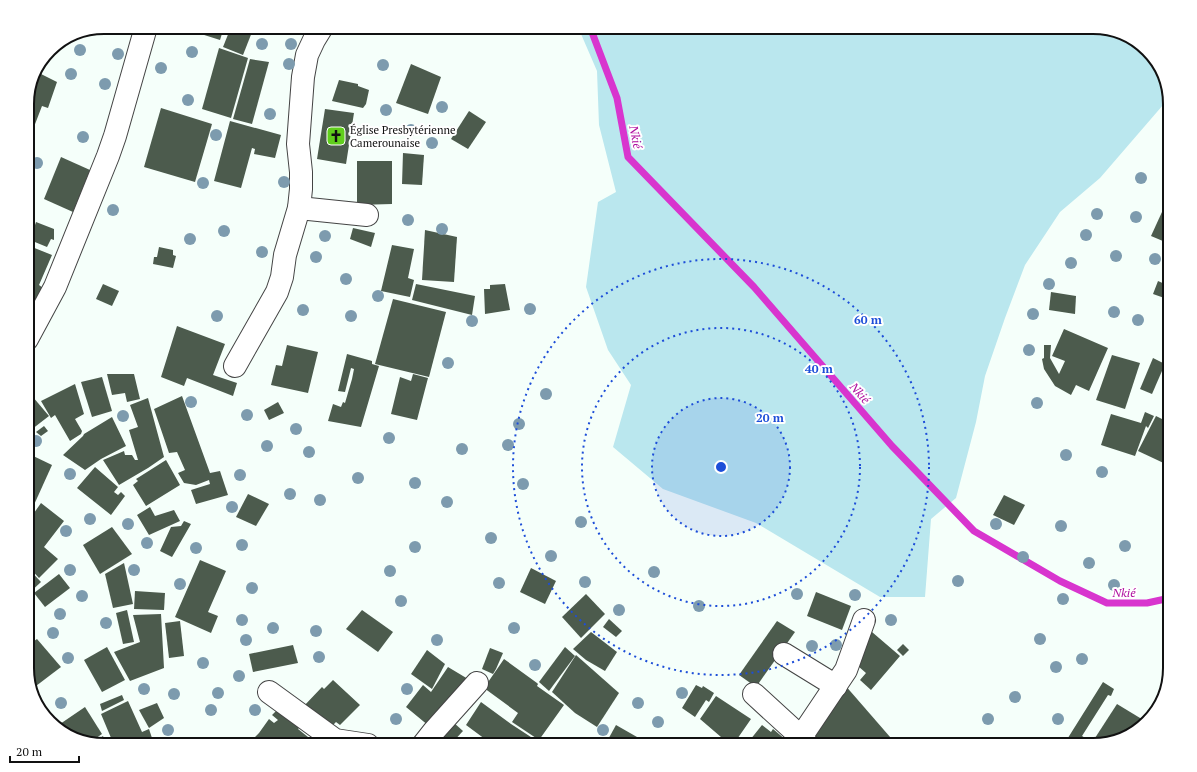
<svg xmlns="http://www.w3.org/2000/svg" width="1197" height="772" viewBox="0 0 1197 772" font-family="'PT Serif',serif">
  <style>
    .green { fill: #bae7ee }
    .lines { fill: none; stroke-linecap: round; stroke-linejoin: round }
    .stream { stroke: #d835ce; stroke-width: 7 }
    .building { fill: #4c5b4d }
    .street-casing { stroke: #444; stroke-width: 24 }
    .street { stroke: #fff; stroke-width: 22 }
    .tree { fill: #7d9bae }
    .ring { fill: none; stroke: #1d4ed8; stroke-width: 2; stroke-dasharray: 2 4 }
    .labels { text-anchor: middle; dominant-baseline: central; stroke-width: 4; stroke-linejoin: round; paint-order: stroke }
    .poi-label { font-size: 11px; fill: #111; stroke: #fff; text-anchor: start }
    .water-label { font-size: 12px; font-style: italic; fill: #af0e9f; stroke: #fff }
    .rim { fill: none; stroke: #111; stroke-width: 2 }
    .centre { fill: #1d4ed8; stroke: #fff; stroke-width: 2 }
    .ring-label { font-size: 12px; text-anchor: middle; font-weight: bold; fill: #1d4ed8; stroke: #fff; stroke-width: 4; stroke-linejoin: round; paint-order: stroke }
  </style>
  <rect width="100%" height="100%" fill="#f5fffa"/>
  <polygon class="green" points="578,27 1093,27 1135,40 1160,66 1165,86 1163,105 1100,178 1060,212 1025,265 1005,318 985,376 976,422 956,498 931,519 925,597 880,597 756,523 663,489 613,447 631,385 608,350 586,287 598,202 616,192 599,125 597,71"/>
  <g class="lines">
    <polyline class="stream" points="590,27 617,98 628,157 754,287 892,446 974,531 1060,581 1107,603 1147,603 1170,598"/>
  </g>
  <g class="building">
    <polygon points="179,27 224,27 220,40"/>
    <polygon points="231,27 254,27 243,55 223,47"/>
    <polygon points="219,48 248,58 231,118 202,109"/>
    <polygon points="51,49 43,70 38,68 50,50"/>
    <polygon points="250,59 269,62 252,124 233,119"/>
    <polygon points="411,64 441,77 428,114 396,103"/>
    <polygon points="35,71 57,82 48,108 42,106 27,145 27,100 33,75"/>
    <polygon points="339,80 358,84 358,86 369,90 366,104 363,108 332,101"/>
    <polygon points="161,108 212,124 195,182 144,167"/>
    <polygon points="325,109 354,113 346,164 317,159"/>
    <polygon points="469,111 486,122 468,149 451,139"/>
    <polygon points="230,121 281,135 275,158 254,154 255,149 252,148 241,188 214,181"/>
    <polygon points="403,153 424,155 422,185 402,184"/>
    <polygon points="61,157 90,170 73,212 44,199"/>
    <polygon points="357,161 392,161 392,204 357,205"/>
    <polygon points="1167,201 1170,203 1170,244 1151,236"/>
    <polygon points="36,222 54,229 54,240 51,239 47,247 30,240"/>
    <polygon points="353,228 375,233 371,247 350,239"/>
    <polygon points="425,230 457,237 454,282 422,280"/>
    <polygon points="27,245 52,255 39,285 43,288 27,315"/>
    <polygon points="392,245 414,249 408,278 414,280 410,297 381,291"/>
    <polygon points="159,247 173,250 173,255 176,256 173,268 153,264 154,257 157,257"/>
    <polygon points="1170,278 1170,300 1153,294 1158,281 1167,285"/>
    <polygon points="103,284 119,291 112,306 96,299"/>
    <polygon points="416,284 475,296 472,315 412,300"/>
    <polygon points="505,284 510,310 485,314 484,289 490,289 490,285"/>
    <polygon points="1051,292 1076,296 1075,314 1049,310"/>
    <polygon points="393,299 446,312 429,377 375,364"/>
    <polygon points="1169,320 1170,320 1170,333 1165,331"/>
    <polygon points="177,326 225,344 213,375 237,383 233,396 187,378 184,386 161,377"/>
    <polygon points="1064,329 1108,348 1089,391 1076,385 1071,395 1055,386 1044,369 1042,359 1044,358 1044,345 1051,345 1050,358 1059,374 1065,361 1052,356"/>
    <polygon points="287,345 318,352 308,393 271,385 276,365 282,366"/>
    <polygon points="347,354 372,361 372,364 379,366 361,427 328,421 333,404 341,407 343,402 345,403 352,379 354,369 351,368 345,392 338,391"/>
    <polygon points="1112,355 1140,363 1125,409 1096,400"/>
    <polygon points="1153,358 1165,364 1152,394 1140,389"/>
    <polygon points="107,374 134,374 140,399 127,402 125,393 112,395"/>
    <polygon points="413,374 428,378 417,420 391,414 400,377 411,381"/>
    <polygon points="102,377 112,411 92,417 81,382"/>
    <polygon points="75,384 84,414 75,419 82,431 81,434 70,441 55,415 51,418 41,401"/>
    <polygon points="27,390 49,416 27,433"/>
    <polygon points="182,396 210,473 220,471 228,495 196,504 191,490 210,484 209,480 196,485 184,483 178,473 185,470 177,452 169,453 154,409"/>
    <polygon points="148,398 164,457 148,468 119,485 103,460 124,451 125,455 132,455 135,460 138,460 129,430 138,427 130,405"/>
    <polygon points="278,402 284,413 269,420 264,410"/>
    <polygon points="1145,412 1154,416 1148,428 1146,426 1135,456 1101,445 1111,414 1141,423"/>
    <polygon points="1156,416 1170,423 1170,466 1138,451"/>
    <polygon points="112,417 126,446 101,459 85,470 63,455 83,436 84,434"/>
    <polygon points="44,426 48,431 41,436 36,432"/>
    <polygon points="27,453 52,465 33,507 27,505"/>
    <polygon points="166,460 180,485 146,506 133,485 138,481 136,479"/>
    <polygon points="95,467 118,487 114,492 118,495 121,492 125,496 111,515 77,488"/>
    <polygon points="248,494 269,504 256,526 236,517"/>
    <polygon points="1004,495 1025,505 1014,525 993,515"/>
    <polygon points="41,503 64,521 44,547 58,559 39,578 27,565 27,523"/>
    <polygon points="150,507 155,516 174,510 180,521 149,535 137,515"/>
    <polygon points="184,521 191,524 172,557 160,551 171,527 181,526"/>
    <polygon points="112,527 132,554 100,574 83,545"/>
    <polygon points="200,560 226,571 208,612 218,616 211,633 175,617"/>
    <polygon points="124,563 133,604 113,608 105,574"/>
    <polygon points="27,567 41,582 27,595"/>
    <polygon points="531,568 556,581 545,604 520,592"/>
    <polygon points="59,574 70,588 45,607 34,593"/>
    <polygon points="135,591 165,593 164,610 134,609"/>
    <polygon points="816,592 851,606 842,630 807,616"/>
    <polygon points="586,594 605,614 581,638 562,617"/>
    <polygon points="127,610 134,642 123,644 116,613"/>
    <polygon points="362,610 393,632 378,652 346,629"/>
    <polygon points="161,614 164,668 130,681 114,652 140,642 133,615"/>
    <polygon points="609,619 622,631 616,637 603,627"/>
    <polygon points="180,621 184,656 169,658 165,623"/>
    <polygon points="777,621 795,632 756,687 739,675"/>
    <polygon points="591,632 617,652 605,671 586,660 573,649"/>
    <polygon points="872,632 900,656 871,690 860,680 866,673 851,660"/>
    <polygon points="37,639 61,667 32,689 27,672 27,646"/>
    <polygon points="903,644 909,650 903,656 897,650"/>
    <polygon points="293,645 298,663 253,672 249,654"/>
    <polygon points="107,647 125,680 102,692 84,660"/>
    <polygon points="565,647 575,656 549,691 539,682"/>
    <polygon points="490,648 503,653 496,669 493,674 482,669"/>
    <polygon points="427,650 445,664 432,689 411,674"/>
    <polygon points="576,655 619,693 597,727 575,713 552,692"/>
    <polygon points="504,659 537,683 538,684 537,686 564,705 539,740 512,722 518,713 484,688"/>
    <polygon points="448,667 468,679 429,726 406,707 423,685 431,692"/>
    <polygon points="333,680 360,705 340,725 336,722 327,731 303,707 322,687 324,689"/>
    <polygon points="1103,682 1114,689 1111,696 1108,695 1082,736 1095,744 1071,745 1066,741"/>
    <polygon points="844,684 897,745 823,745 811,731"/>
    <polygon points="696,685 702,688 703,686 714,693 709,702 706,700 695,717 682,708"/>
    <polygon points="122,695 124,700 102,711 100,704"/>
    <polygon points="716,696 751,719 733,745 723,745 718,742 721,737 700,719"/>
    <polygon points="128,701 142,732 149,729 152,738 134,745 114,745 101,714"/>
    <polygon points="481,702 511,724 534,739 527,745 510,745 514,741 509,737 503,745 493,745 466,725"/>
    <polygon points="157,703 164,718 149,728 139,710"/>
    <polygon points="1117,704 1145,721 1131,735 1102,743 1095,738"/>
    <polygon points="85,707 102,734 92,741 66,733 60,724"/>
    <polygon points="277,710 300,727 298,729 318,745 247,745 259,733 269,719 274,723 278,720 272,715"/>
    <polygon points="453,722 463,731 450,745 437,745"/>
    <polygon points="616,725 651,745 605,745"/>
    <polygon points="762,725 771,732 773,729 792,745 746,745"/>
    <polygon points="103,736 107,745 94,742"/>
  </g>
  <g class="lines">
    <defs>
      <g id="street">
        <polyline points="299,208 367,215"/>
        <polyline points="27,339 55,287 108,156 115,136 146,27"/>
        <polyline points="235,366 277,292 282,277 285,255 299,208 301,189 301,172 298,144 303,77 307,55 314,40 322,27"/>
        <polyline points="784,654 836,686"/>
        <polyline points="269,692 335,740 368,745"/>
        <polyline points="754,694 801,737 808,745"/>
        <polyline points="801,737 846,670 864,620"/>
        <polyline points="423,745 434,731 477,683"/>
      </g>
    </defs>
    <use href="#street" class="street-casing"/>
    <use href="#street" class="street"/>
  </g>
  <g class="tree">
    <circle cx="262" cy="44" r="6"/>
    <circle cx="291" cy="44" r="6"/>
    <circle cx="80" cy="50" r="6"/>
    <circle cx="192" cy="52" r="6"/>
    <circle cx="118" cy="54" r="6"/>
    <circle cx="289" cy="64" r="6"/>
    <circle cx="383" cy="65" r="6"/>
    <circle cx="161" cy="68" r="6"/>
    <circle cx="71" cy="74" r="6"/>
    <circle cx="105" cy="84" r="6"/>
    <circle cx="188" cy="100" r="6"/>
    <circle cx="442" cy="107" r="6"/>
    <circle cx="386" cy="110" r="6"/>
    <circle cx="270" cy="114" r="6"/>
    <circle cx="411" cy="130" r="6"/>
    <circle cx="216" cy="135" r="6"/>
    <circle cx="83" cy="137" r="6"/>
    <circle cx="432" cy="143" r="6"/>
    <circle cx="37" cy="163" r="6"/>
    <circle cx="1141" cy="178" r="6"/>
    <circle cx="284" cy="182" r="6"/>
    <circle cx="203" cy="183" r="6"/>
    <circle cx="113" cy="210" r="6"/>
    <circle cx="1097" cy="214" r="6"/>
    <circle cx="1136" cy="217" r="6"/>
    <circle cx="408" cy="220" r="6"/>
    <circle cx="442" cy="229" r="6"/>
    <circle cx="224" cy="231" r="6"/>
    <circle cx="1086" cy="235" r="6"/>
    <circle cx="325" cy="236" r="6"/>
    <circle cx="190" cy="239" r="6"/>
    <circle cx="262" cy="252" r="6"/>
    <circle cx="1116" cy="256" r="6"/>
    <circle cx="316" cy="257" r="6"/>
    <circle cx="1155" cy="259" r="6"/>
    <circle cx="1071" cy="263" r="6"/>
    <circle cx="346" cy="279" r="6"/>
    <circle cx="1049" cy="284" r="6"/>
    <circle cx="378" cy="296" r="6"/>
    <circle cx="530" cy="309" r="6"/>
    <circle cx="303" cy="310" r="6"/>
    <circle cx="1114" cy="312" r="6"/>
    <circle cx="1033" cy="314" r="6"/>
    <circle cx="217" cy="316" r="6"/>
    <circle cx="351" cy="316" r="6"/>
    <circle cx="1138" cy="320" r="6"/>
    <circle cx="472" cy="321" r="6"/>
    <circle cx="1029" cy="350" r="6"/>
    <circle cx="448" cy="363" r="6"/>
    <circle cx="546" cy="394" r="6"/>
    <circle cx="191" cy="402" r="6"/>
    <circle cx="1037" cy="403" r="6"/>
    <circle cx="247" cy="415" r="6"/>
    <circle cx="123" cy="416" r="6"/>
    <circle cx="519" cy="424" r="6"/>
    <circle cx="296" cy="429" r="6"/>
    <circle cx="389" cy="438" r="6"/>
    <circle cx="36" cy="441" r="6"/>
    <circle cx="508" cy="445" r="6"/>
    <circle cx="267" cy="446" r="6"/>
    <circle cx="462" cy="449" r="6"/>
    <circle cx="309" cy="452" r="6"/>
    <circle cx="1066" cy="455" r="6"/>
    <circle cx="1102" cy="472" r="6"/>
    <circle cx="70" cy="474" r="6"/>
    <circle cx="240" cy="475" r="6"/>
    <circle cx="358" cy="478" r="6"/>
    <circle cx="415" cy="483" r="6"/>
    <circle cx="523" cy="484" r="6"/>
    <circle cx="290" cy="494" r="6"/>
    <circle cx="320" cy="500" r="6"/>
    <circle cx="447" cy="502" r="6"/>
    <circle cx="232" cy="507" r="6"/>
    <circle cx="90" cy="519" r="6"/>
    <circle cx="581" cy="522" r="6"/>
    <circle cx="128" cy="524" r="6"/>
    <circle cx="996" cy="524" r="6"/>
    <circle cx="1061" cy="526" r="6"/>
    <circle cx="66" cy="531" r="6"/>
    <circle cx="491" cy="538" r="6"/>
    <circle cx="147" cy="543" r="6"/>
    <circle cx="242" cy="545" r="6"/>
    <circle cx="1125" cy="546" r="6"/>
    <circle cx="415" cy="547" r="6"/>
    <circle cx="196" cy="548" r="6"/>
    <circle cx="551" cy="556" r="6"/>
    <circle cx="1023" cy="557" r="6"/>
    <circle cx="1089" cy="563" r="6"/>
    <circle cx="70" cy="570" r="6"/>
    <circle cx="134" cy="570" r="6"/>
    <circle cx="390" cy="571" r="6"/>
    <circle cx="654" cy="572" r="6"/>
    <circle cx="958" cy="581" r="6"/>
    <circle cx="585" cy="582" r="6"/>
    <circle cx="499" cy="583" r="6"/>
    <circle cx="180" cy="584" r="6"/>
    <circle cx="1114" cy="585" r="6"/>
    <circle cx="252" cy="588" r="6"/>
    <circle cx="797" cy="594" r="6"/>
    <circle cx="855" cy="595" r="6"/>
    <circle cx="82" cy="596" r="6"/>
    <circle cx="1063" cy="599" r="6"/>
    <circle cx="401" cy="601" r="6"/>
    <circle cx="699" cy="606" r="6"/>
    <circle cx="619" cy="610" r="6"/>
    <circle cx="60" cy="614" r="6"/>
    <circle cx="242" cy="620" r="6"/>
    <circle cx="891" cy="620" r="6"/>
    <circle cx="106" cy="623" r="6"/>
    <circle cx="273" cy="628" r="6"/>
    <circle cx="514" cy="628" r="6"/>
    <circle cx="316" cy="631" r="6"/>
    <circle cx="53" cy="633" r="6"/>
    <circle cx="1040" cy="639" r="6"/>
    <circle cx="246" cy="640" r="6"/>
    <circle cx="437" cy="640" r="6"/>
    <circle cx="836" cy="645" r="6"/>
    <circle cx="812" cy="646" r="6"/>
    <circle cx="319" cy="657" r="6"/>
    <circle cx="68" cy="658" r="6"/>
    <circle cx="1082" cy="659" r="6"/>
    <circle cx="203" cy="663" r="6"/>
    <circle cx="535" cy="665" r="6"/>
    <circle cx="1056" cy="667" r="6"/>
    <circle cx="239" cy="676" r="6"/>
    <circle cx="144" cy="689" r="6"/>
    <circle cx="407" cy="689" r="6"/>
    <circle cx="218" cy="693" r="6"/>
    <circle cx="682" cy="693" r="6"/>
    <circle cx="174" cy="694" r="6"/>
    <circle cx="1015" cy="697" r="6"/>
    <circle cx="61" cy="703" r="6"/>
    <circle cx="638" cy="703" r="6"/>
    <circle cx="211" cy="710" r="6"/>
    <circle cx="255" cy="710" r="6"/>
    <circle cx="396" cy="719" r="6"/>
    <circle cx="988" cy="719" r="6"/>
    <circle cx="1058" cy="719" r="6"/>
    <circle cx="658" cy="722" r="6"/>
    <circle cx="168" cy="730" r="6"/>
    <circle cx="603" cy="730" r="6"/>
  </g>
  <circle cx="721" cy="467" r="69" fill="#1d4ed8" fill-opacity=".12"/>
  <g class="ring">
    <circle cx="721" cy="467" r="69"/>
    <circle cx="721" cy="467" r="139"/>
    <circle cx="721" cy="467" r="208"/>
  </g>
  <defs>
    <symbol id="church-square" viewBox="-11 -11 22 22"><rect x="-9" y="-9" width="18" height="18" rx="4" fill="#60ce1c" stroke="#fff"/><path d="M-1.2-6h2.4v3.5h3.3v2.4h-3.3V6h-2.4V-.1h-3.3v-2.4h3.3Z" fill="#111"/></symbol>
  </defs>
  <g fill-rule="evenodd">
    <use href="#church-square" x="325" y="125" width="22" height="22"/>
  </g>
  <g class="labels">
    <g class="poi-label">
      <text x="350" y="130">Église Presbytérienne<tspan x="350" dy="13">Camerounaise</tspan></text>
    </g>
    <g class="water-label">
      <text transform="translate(636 137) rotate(79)">Nkié</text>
      <text transform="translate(860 393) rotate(49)">Nkié</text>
      <text x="1124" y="592">Nkié</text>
    </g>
  </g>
  <path d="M0 0H1197V772H0ZM104 34H1093A70 70 0 0 1 1163 104V668A70 70 0 0 1 1093 738H104A70 70 0 0 1 34 668V104A70 70 0 0 1 104 34Z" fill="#fff" fill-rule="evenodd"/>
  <path class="rim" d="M104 34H1093A70 70 0 0 1 1163 104V668A70 70 0 0 1 1093 738H104A70 70 0 0 1 34 668V104A70 70 0 0 1 104 34Z"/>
  <circle cx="721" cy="467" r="6" class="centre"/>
  <g class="ring-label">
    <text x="868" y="324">60 m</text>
    <text x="819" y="373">40 m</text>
    <text x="770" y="422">20 m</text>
  </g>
  <path d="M10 756v6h69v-6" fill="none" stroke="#111111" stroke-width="2"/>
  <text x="16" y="756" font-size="12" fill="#111111" stroke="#ffffff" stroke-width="3" paint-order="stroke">20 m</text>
</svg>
